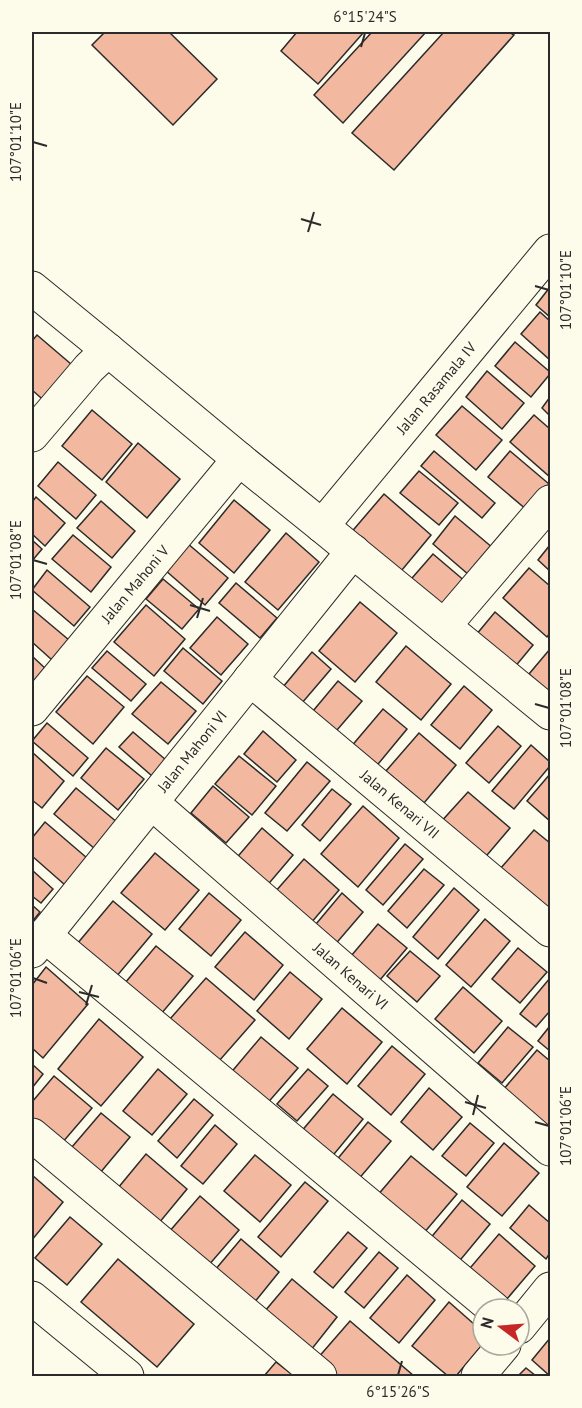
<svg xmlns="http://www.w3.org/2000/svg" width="582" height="1408" viewBox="0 0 582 1408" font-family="'PT Sans',sans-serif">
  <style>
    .building { fill: #f2b8a0; stroke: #2b2b2b; stroke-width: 1.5 }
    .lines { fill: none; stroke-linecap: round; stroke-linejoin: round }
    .minor-casing { stroke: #2b2b2b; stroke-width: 35 }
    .minor { stroke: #fdfbea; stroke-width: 33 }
    .ticks { fill: none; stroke: #2b2b2b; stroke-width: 2 }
    .labels { text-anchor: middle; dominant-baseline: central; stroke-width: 4.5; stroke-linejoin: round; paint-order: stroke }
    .street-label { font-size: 15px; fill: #2b2b2b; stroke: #fdfbea }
    .neatline { fill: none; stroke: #2b2b2b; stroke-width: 2 }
    .ticks-label { font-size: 15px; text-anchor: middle; fill: #2b2b2b }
  </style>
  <rect width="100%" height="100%" fill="#fdfbea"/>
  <g class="building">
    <polygon points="105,32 169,32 217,79 173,125 92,45"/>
    <polygon points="297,32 364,32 318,84 281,51"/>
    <polygon points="372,32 426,32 343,123 314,95"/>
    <polygon points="444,32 509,32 514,35 394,170 352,133"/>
    <polygon points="550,287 550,317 536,305"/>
    <polygon points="540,312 550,321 550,360 521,334"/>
    <polygon points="37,335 78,370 48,404 32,390 32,341"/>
    <polygon points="515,342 550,372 550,374 531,397 495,366"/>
    <polygon points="487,371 524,403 502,429 466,397"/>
    <polygon points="550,397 550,416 542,408"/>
    <polygon points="462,406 502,440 476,470 436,435"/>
    <polygon points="92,410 132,444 102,480 62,446"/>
    <polygon points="534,415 550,429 550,477 510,442"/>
    <polygon points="138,443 180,479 147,518 106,482"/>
    <polygon points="434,451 495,503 482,518 421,466"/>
    <polygon points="510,451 549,484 527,510 488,477"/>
    <polygon points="58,462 96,495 76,519 38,486"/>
    <polygon points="419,471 458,503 439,525 400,493"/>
    <polygon points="384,494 431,535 397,576 349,535"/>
    <polygon points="36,497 65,523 45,546 32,534 32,502"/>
    <polygon points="234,500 270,530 234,573 199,543"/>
    <polygon points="101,501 135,531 112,558 77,528"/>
    <polygon points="455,516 493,548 469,575 433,544"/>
    <polygon points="286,533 319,562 278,610 245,582"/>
    <polygon points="73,535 111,567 91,592 52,559"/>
    <polygon points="32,540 42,549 32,561"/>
    <polygon points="187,543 228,578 205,605 165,570"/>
    <polygon points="550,545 550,571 538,560"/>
    <polygon points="433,554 466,582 440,613 406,585"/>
    <polygon points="529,568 550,586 550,633 547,637 503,598"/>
    <polygon points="47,570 90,607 74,626 32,590"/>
    <polygon points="163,579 199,609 182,629 146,599"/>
    <polygon points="236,583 277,618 260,638 219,603"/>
    <polygon points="360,602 397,633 355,682 319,651"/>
    <polygon points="146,605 185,639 154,676 114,642"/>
    <polygon points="32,609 69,640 52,660 32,642"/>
    <polygon points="495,612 533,645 514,668 476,635"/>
    <polygon points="217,617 248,644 221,675 190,648"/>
    <polygon points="406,646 451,684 421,720 376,682"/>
    <polygon points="183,648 222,681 203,704 164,671"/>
    <polygon points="550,649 550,693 529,674"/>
    <polygon points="107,651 146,684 131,701 92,668"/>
    <polygon points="312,652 331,669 302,703 283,687"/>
    <polygon points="32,656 47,670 32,688"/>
    <polygon points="87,676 124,707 93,744 56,712"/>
    <polygon points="338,681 362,701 331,737 308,717"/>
    <polygon points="161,682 196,711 168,744 132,714"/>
    <polygon points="464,686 492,710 460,749 431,725"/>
    <polygon points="383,709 407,729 374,769 350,748"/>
    <polygon points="47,723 88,758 73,776 32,741"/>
    <polygon points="498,726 521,746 489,783 466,763"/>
    <polygon points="263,731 296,760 277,782 244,754"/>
    <polygon points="133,732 166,760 152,776 119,747"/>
    <polygon points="419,733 456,765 424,803 386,771"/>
    <polygon points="531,745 550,762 550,766 514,809 492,791"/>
    <polygon points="106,748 144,779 118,810 81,778"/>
    <polygon points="32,752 64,781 42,808 32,800"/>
    <polygon points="239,756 276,786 252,815 215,784"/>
    <polygon points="307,762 330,781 287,831 265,813"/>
    <polygon points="550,774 550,821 527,801"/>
    <polygon points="213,786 249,817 226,843 191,813"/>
    <polygon points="76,788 118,823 95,849 54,814"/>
    <polygon points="332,789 351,804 320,841 302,825"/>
    <polygon points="468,792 510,828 482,861 439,824"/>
    <polygon points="363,806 399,838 358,887 321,854"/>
    <polygon points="45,822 87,858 65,885 32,856 32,838"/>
    <polygon points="262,828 293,855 265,888 234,861"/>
    <polygon points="534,830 550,843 550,904 547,908 500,869"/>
    <polygon points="405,844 423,859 383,905 366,890"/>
    <polygon points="155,853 199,890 165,930 121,893"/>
    <polygon points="304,859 339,890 311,923 275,892"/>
    <polygon points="424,869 444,885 407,928 388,911"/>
    <polygon points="32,870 53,889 41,903 32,896"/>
    <polygon points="454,888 479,910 438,959 413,937"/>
    <polygon points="209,893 241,920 211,956 179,929"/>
    <polygon points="342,893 363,912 327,954 306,936"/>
    <polygon points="113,901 152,934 116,977 77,944"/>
    <polygon points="32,905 40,912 32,922"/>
    <polygon points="485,919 510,941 471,987 446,965"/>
    <polygon points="378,924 407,948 374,987 346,962"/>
    <polygon points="245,932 283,965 254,1000 215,967"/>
    <polygon points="156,946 193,976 161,1014 125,983"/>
    <polygon points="518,948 547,972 520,1003 492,979"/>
    <polygon points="410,951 440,976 417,1002 387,976"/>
    <polygon points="46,967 88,1004 43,1058 32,1048 32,985"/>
    <polygon points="290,972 322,999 289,1039 257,1011"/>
    <polygon points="206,978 255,1020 219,1061 170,1019"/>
    <polygon points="550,978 550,1011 536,1027 520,1014"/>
    <polygon points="463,987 502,1021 474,1053 435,1019"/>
    <polygon points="342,1008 382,1042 347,1084 307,1049"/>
    <polygon points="99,1019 143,1057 101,1106 58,1069"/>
    <polygon points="550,1026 550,1051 538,1041"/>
    <polygon points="508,1027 533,1047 502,1083 478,1063"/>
    <polygon points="261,1037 298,1068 265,1106 229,1075"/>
    <polygon points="392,1046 425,1074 391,1115 358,1086"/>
    <polygon points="537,1050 550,1061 550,1142 497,1097"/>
    <polygon points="32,1064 43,1074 32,1088"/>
    <polygon points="158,1069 187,1094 152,1135 123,1111"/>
    <polygon points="308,1069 328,1086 297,1121 277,1104"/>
    <polygon points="54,1076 92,1108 62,1143 32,1117 32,1102"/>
    <polygon points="429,1088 462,1117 433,1150 401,1122"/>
    <polygon points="333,1094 363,1119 330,1159 300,1133"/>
    <polygon points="194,1099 213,1115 177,1158 158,1141"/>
    <polygon points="101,1113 130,1137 95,1179 66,1154"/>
    <polygon points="368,1122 391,1141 357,1181 335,1162"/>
    <polygon points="470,1123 494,1143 466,1176 442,1156"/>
    <polygon points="215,1125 237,1144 203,1184 181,1166"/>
    <polygon points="504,1143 539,1173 502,1216 467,1187"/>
    <polygon points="146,1154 187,1189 159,1223 118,1188"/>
    <polygon points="255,1155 291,1185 260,1222 224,1191"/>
    <polygon points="411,1156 457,1194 423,1234 377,1196"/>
    <polygon points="32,1175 63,1202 32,1240"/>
    <polygon points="305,1182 328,1201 281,1257 258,1237"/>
    <polygon points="200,1196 239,1230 208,1266 169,1232"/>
    <polygon points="462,1200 490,1224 457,1264 429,1240"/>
    <polygon points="529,1205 550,1223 550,1253 546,1259 510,1228"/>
    <polygon points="70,1217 102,1244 67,1285 35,1258"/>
    <polygon points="348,1232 367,1248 333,1288 314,1272"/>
    <polygon points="499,1234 535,1266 501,1306 465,1274"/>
    <polygon points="241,1239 279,1272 254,1303 215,1270"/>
    <polygon points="379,1252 398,1268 364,1308 345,1292"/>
    <polygon points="118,1259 194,1324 157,1367 81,1302"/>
    <polygon points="407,1275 435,1300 399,1343 370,1318"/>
    <polygon points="292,1279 337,1317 311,1350 265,1311"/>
    <polygon points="449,1302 483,1332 483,1344 456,1376 448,1376 412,1346"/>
    <polygon points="350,1321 414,1376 337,1376 317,1359"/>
    <polygon points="550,1338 550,1376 532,1360"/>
    <polygon points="276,1362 294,1376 264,1376"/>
    <polygon points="526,1368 536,1376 518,1376"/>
  </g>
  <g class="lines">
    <defs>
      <g id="minor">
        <polyline points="32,288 108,350 239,459 322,526 550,713"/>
        <polyline points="32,435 89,368 108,350"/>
        <polyline points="322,526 550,251"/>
        <polyline points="444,626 550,502"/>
        <polyline points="250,679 550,930"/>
        <polyline points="32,709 239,459"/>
        <polyline points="151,802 550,1149"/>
        <polyline points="44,935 494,1309"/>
        <polyline points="32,951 353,551"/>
        <polyline points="32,1135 320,1376"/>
        <polyline points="32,1298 127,1376"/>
        <polyline points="519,1327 550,1289"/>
        <polyline points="478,1376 504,1345"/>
      </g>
    </defs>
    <use href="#minor" class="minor-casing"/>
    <use href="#minor" class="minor"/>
  </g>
  <path class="ticks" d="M361,47L365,33M33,142L47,146M301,219L321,225M308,232L314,212M535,286L549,290M33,560L47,564M190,605L210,611M197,618L203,598M535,704L549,708M33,978L47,983M79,992L99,997M86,1005L92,985M465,1102L486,1108M473,1115L478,1095M535,1122L549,1126M398,1375L402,1361"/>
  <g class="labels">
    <g class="street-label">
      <text transform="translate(436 388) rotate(-50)">Jalan Rasamala IV</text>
      <text transform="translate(135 584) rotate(-50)">Jalan Mahoni V</text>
      <text transform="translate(192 751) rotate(-51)">Jalan Mahoni VI</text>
      <text transform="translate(400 804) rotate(40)">Jalan Kenari VII</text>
      <text transform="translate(351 976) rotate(41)">Jalan Kenari VI</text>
    </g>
  </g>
  <rect width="582" height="1408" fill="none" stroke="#fdfbea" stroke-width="66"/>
  <g transform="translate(501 1327) rotate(286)"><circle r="28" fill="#fdfbea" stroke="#a9a89e" stroke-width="1.5"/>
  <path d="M0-4.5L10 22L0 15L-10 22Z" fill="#c62828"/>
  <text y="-9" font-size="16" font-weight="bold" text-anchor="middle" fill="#2b2b2b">N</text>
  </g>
  <rect x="33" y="33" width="516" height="1342" class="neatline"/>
  <g class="ticks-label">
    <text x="365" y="22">6°15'24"S</text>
    <text transform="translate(16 142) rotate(-90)" y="5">107°01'10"E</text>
    <text transform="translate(566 290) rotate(-90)" y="5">107°01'10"E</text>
    <text transform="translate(16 560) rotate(-90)" y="5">107°01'08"E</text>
    <text transform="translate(566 708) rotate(-90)" y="5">107°01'08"E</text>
    <text transform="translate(16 978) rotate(-90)" y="5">107°01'06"E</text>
    <text transform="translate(566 1126) rotate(-90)" y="5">107°01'06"E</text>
    <text x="398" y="1397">6°15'26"S</text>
  </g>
</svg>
